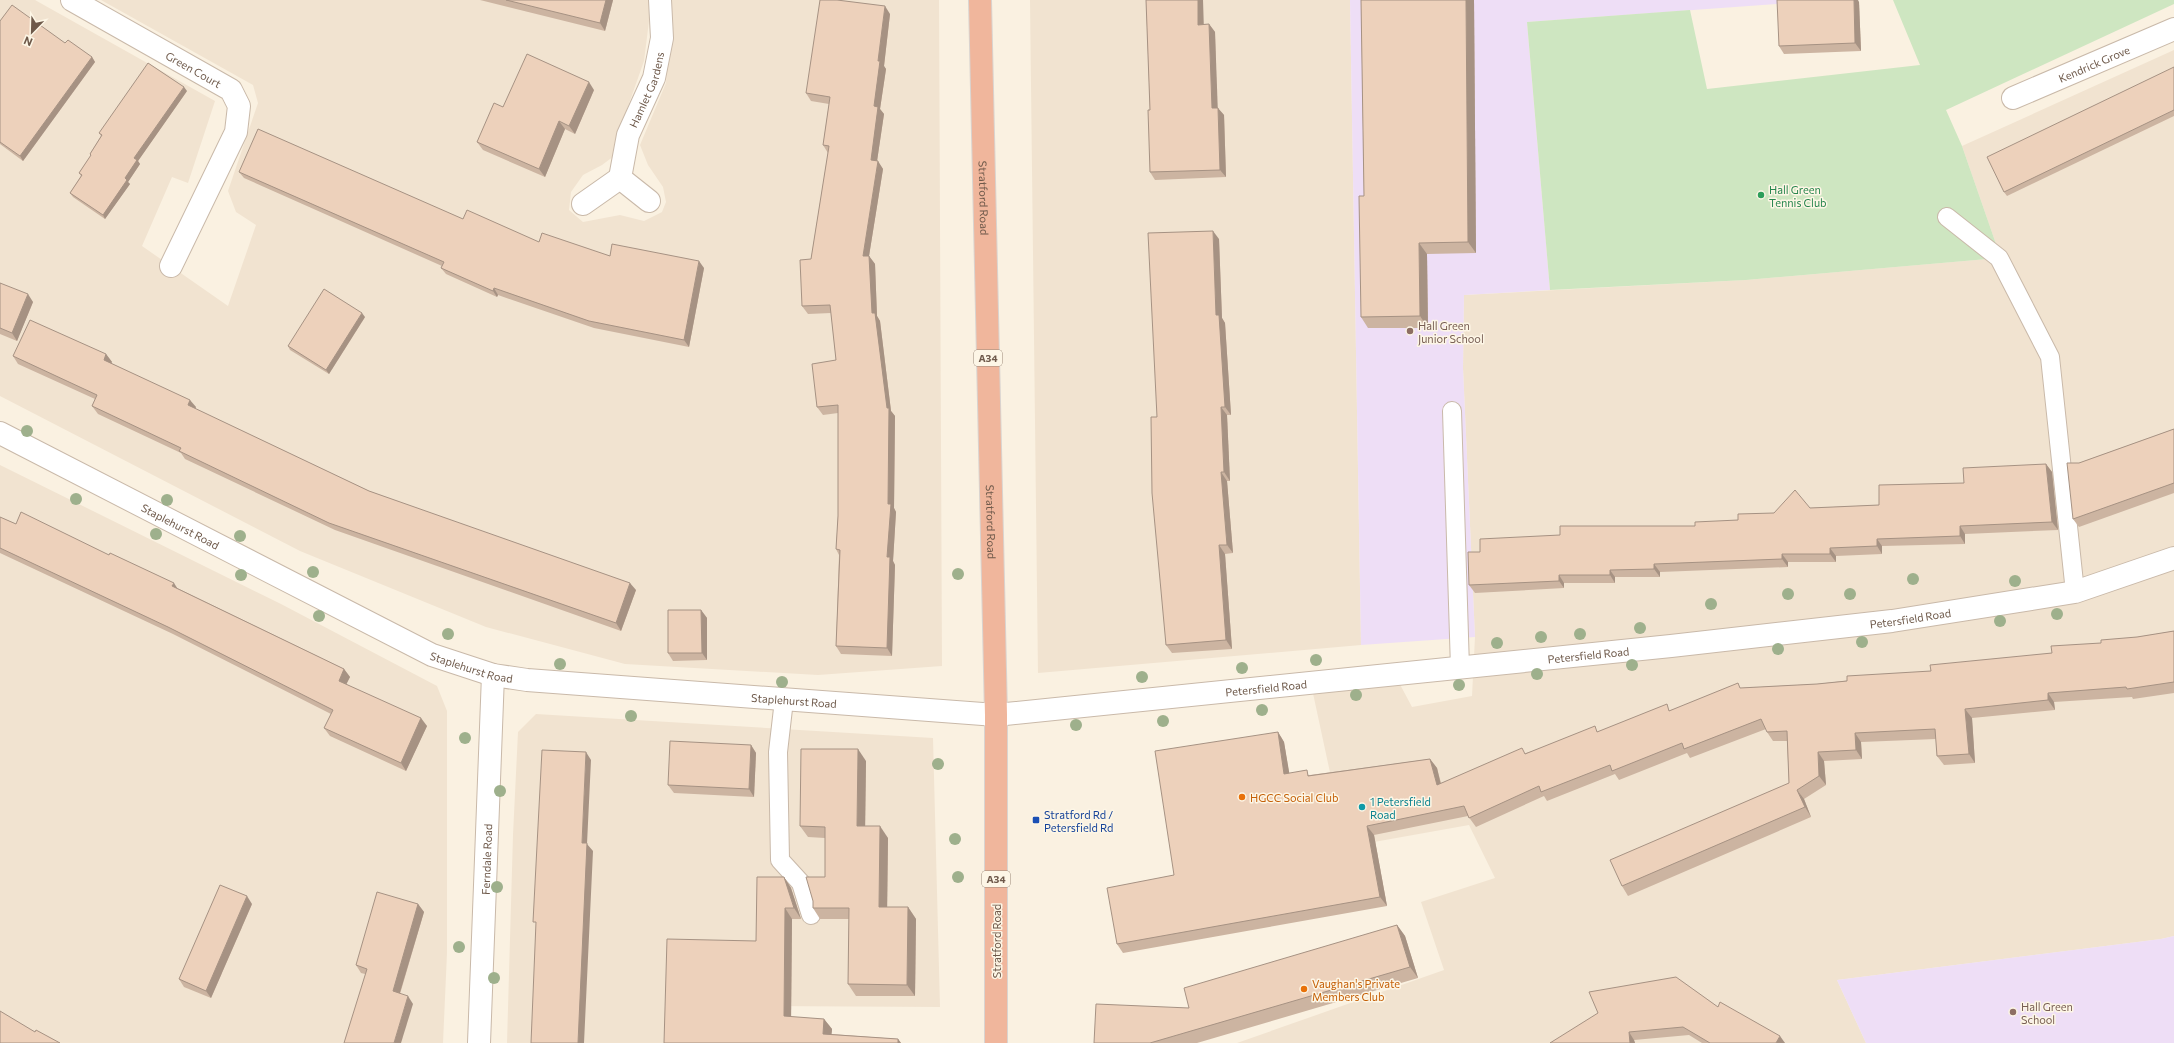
<svg xmlns="http://www.w3.org/2000/svg" width="2174" height="1043" viewBox="0 0 2174 1043" font-family="Commissioner,sans-serif">
  <style>
    .residential { fill: #f1e3d0 }
    .education { fill: #eedef6 }
    .green { fill: #cee6c1 }
    .lines { fill: none; stroke-linecap: round; stroke-linejoin: round }
    .lane-casing { stroke: #c9b9a9; stroke-width: 20 }
    .street-casing { stroke: #c9b9a9; stroke-width: 24 }
    .highway-casing { stroke: #d9d4d0; stroke-width: 24 }
    .lane { stroke: #fff; stroke-width: 18 }
    .street { stroke: #fff; stroke-width: 22 }
    .highway { stroke: #f0b69c; stroke-width: 22 }
    .tree { fill: #9eb08c }
    .wall { fill: #ccb4a1 }
    .shaded-wall { fill: #a69283 }
    .building { fill: #edd1bb; stroke: #a69283 }
    .leisure-dot { fill: #2e9e5b; stroke: #fdf6e6; stroke-width: 1.5 }
    .education-dot { fill: #8d6e63; stroke: #fdf6e6; stroke-width: 1.5 }
    .food-dot { fill: #e8710a; stroke: #fdf6e6; stroke-width: 1.5 }
    .culture-dot { fill: #0f9aa8; stroke: #fdf6e6; stroke-width: 1.5 }
    .transit-dot { fill: #1a4fb4; stroke: #fdf6e6; stroke-width: 1.5 }
    .labels { text-anchor: middle; dominant-baseline: central; stroke-width: 3; stroke-linejoin: round; paint-order: stroke }
    .shield { fill: #fdf6e6; stroke: #998879; stroke-width: 1 }
    .shield-label { font-size: 10px; font-weight: bold; fill: #6e594a }
    .street-label { font-size: 11px; fill: #6e594a; stroke: #fdf6e6 }
    .leisure-label { font-size: 11px; fill: #27864d; stroke: #fdf6e6; text-anchor: start }
    .education-label { font-size: 11px; fill: #785e54; stroke: #fdf6e6; text-anchor: start }
    .food-label { font-size: 11px; fill: #c56008; stroke: #fdf6e6; text-anchor: start }
    .culture-label { font-size: 11px; fill: #0d838f; stroke: #fdf6e6; text-anchor: start }
    .transit-label { font-size: 11px; fill: #164399; stroke: #fdf6e6; text-anchor: start }
  </style>
  <rect width="100%" height="100%" fill="#faf1e1"/>
  <g class="residential">
    <polygon points="0,0 35,0 215,101 188,183 172,177 142,246 228,306 256,225 236,212 228,191 258,103 253,85 101,0 649,0 649,21 644,61 620,129 614,156 602,165 583,175 571,192 569,210 583,222 620,215 644,221 662,212 666,202 663,187 648,165 640,145 666,83 671,0 939,0 942,666 818,675 625,664 486,627 300,551 0,396"/>
    <polygon points="1030,0 1350,0 1361,645 1038,673"/>
    <polygon points="2174,50 2174,936 2161,939 1837,980 1866,1043 1237,1043 1444,970 1421,902 1495,878 1469,825 1346,847 1311,684 1396,677 1412,707 1472,696 1475,637 1463,368 1464,295 1746,280 1999,258 1996,244 1962,146"/>
    <polygon points="0,465 281,604 437,686 447,711 447,953 443,1043 0,1043"/>
    <polygon points="536,714 933,738 940,1007 745,1006 744,1043 507,1043 513,835 518,732"/>
  </g>
  <g class="education">
    <polygon points="1350,0 1832,0 1527,22 1550,290 1464,295 1463,368 1475,637 1361,645"/>
    <polygon points="2174,936 2174,1043 1866,1043 1837,980 2161,939"/>
  </g>
  <polygon class="green" points="1893,0 2174,0 2174,4 1946,110 1962,146 1996,244 1999,258 1746,280 1550,290 1527,22 1690,10 1707,89 1920,65"/>
  <g class="lines">
    <defs>
      <g id="lane">
        <polyline points="1947,217 1999,258 2050,357 2075,592"/>
        <polyline points="1452,411 1460,668"/>
        <polyline points="784,700 778,752 780,860 801,883 811,915"/>
      </g>
      <g id="street">
        <path id="s1" d="M72,0L231,90L239,106L236,132L171,266"/>
        <path id="s2" d="M2013,98L2174,29"/>
        <path id="s3" d="M620,178L628,135L654,78L662,38L660,0"/>
        <polyline points="583,204 620,178 649,201"/>
        <path id="s4" d="M0,433L432,655L493,675L527,680L996,715L1671,646L1892,621L2075,592L2174,558"/>
        <path id="s5" d="M479,1043L493,675"/>
      </g>
      <g id="highway">
        <path id="s6" d="M980,0L996,715V1043"/>
      </g>
    </defs>
    <use href="#lane" class="lane-casing"/>
    <use href="#street" class="street-casing"/>
    <use href="#highway" class="highway-casing"/>
    <use href="#lane" class="lane"/>
    <use href="#street" class="street"/>
    <use href="#highway" class="highway"/>
  </g>
  <g class="tree">
    <circle cx="27" cy="431" r="6"/>
    <circle cx="76" cy="499" r="6"/>
    <circle cx="167" cy="500" r="6"/>
    <circle cx="156" cy="534" r="6"/>
    <circle cx="240" cy="536" r="6"/>
    <circle cx="313" cy="572" r="6"/>
    <circle cx="958" cy="574" r="6"/>
    <circle cx="241" cy="575" r="6"/>
    <circle cx="1913" cy="579" r="6"/>
    <circle cx="2015" cy="581" r="6"/>
    <circle cx="1788" cy="594" r="6"/>
    <circle cx="1850" cy="594" r="6"/>
    <circle cx="1711" cy="604" r="6"/>
    <circle cx="2057" cy="614" r="6"/>
    <circle cx="319" cy="616" r="6"/>
    <circle cx="2000" cy="621" r="6"/>
    <circle cx="1640" cy="628" r="6"/>
    <circle cx="448" cy="634" r="6"/>
    <circle cx="1580" cy="634" r="6"/>
    <circle cx="1541" cy="637" r="6"/>
    <circle cx="1862" cy="642" r="6"/>
    <circle cx="1497" cy="643" r="6"/>
    <circle cx="1778" cy="649" r="6"/>
    <circle cx="1316" cy="660" r="6"/>
    <circle cx="560" cy="664" r="6"/>
    <circle cx="1632" cy="665" r="6"/>
    <circle cx="1242" cy="668" r="6"/>
    <circle cx="1537" cy="674" r="6"/>
    <circle cx="1142" cy="677" r="6"/>
    <circle cx="782" cy="682" r="6"/>
    <circle cx="1459" cy="685" r="6"/>
    <circle cx="1356" cy="695" r="6"/>
    <circle cx="1262" cy="710" r="6"/>
    <circle cx="631" cy="716" r="6"/>
    <circle cx="1163" cy="721" r="6"/>
    <circle cx="1076" cy="725" r="6"/>
    <circle cx="465" cy="738" r="6"/>
    <circle cx="938" cy="764" r="6"/>
    <circle cx="500" cy="791" r="6"/>
    <circle cx="955" cy="839" r="6"/>
    <circle cx="958" cy="877" r="6"/>
    <circle cx="497" cy="887" r="6"/>
    <circle cx="459" cy="947" r="6"/>
    <circle cx="494" cy="978" r="6"/>
  </g>
  <g class="wall">
    <polygon points="480,0 613,0 605,31"/>
    <polygon points="1146,0 1203,0 1203,24 1209,24 1215,32 1217,108 1224,115 1226,177 1155,180 1150,172 1150,110"/>
    <polygon points="1361,0 1474,0 1476,253 1427,254 1428,328 1368,328 1361,317 1364,196"/>
    <polygon points="1859,2 1861,51 1784,54 1779,46"/>
    <polygon points="890,14 884,66 886,69 880,109 884,114 877,161 883,169 869,256 875,264 877,316 880,321 891,411 895,416 894,508 896,512 893,561 895,565 892,656 841,654 836,646 839,555 836,549 838,516 838,413 823,415 817,407 836,360 831,313 808,314 802,306 811,259 828,153 823,145 829,104 811,101 806,93"/>
    <polygon points="0,21 92,57 95,62 23,161 0,144"/>
    <polygon points="2174,67 2174,116 2007,196 2004,192"/>
    <polygon points="594,90 575,134 565,129 545,177 483,150 477,142 503,107"/>
    <polygon points="187,91 138,161 140,164 128,182 130,184 105,219 73,197 70,193 81,176 79,173 91,156 90,154 101,136 99,133"/>
    <polygon points="239,172 463,219 539,242 610,256 704,268 689,347 594,328 498,295 497,297 446,274 441,268 442,266 244,178"/>
    <polygon points="1219,239 1222,318 1225,323 1231,415 1227,415 1230,481 1227,481 1233,553 1225,554 1232,649 1172,653 1166,645 1157,417"/>
    <polygon points="0,283 33,302 17,341 0,334"/>
    <polygon points="365,317 329,374 290,350 288,346"/>
    <polygon points="106,354 112,362 111,363 196,407 195,409 369,491 636,590 621,631 335,530 185,459 181,453 98,414 92,406 95,399 18,364 13,356"/>
    <polygon points="2174,429 2174,493 2079,527 2073,519 2079,463"/>
    <polygon points="2046,464 2052,472 2058,530 1965,534 1965,544 1882,546 1882,554 1836,556 1836,562 1788,562 1788,567 1660,572 1660,577 1615,577 1615,583 1564,583 1564,588 1475,593 1469,585 1480,552 1695,526 1738,520 1810,508 1879,505 1964,483"/>
    <polygon points="0,517 16,524 177,588 344,669 350,677 346,684 427,726 406,771 330,736 324,728 331,714 173,634 0,553 0,554"/>
    <polygon points="701,610 707,618 707,660 673,661 668,653"/>
    <polygon points="2174,631 2174,693 2133,699 2132,697 2054,702 2055,710 1972,718 1975,763 1944,765 1937,756 1936,739 1861,742 1862,759 1824,761 1826,785 1804,799 1811,817 1628,896 1622,886 1789,783 1787,741 1773,741 1767,732 1766,729 1690,758 1687,753 1619,780 1615,774 1547,801 1544,796 1476,827 1468,816 1374,835 1387,906 1123,953 1117,944 1174,875 1278,732 1284,742 1289,773 1310,775 1430,759 1437,768 1441,783 1526,753 1671,710 1742,688 1817,684 1931,671 2052,653 2101,643"/>
    <polygon points="751,745 756,753 754,797 674,793 668,785"/>
    <polygon points="866,761 865,826 888,838 887,907 908,907 916,919 915,996 856,996 848,984 849,919 820,919 813,908 825,877 825,838 808,837 800,826"/>
    <polygon points="784,877 791,888 801,919 792,919 791,1017 824,1019 832,1029 831,1034 898,1039 901,1043 664,1043 756,941"/>
    <polygon points="252,904 211,998 184,987 179,979"/>
    <polygon points="418,904 424,912 400,994 413,1004 365,974 361,973 356,965"/>
    <polygon points="1397,925 1405,936 1418,978 1197,1043 1094,1043 1189,1008"/>
    <polygon points="1718,1007 1785,1043 1702,1043 1689,1035 1634,1040 1635,1043 1550,1043"/>
  </g>
  <g class="shaded-wall">
    <polygon points="606,0 613,0 605,31 600,23"/>
    <polygon points="1198,0 1203,0 1204,32 1198,25"/>
    <polygon points="1466,0 1474,0 1476,253 1468,242"/>
    <polygon points="1854,0 1858,0 1859,2 1861,51 1855,43"/>
    <polygon points="885,6 890,14 884,66 886,69 880,109 884,114 876,168 871,160 874,106 878,61"/>
    <polygon points="1209,24 1215,32 1218,115 1212,108"/>
    <polygon points="92,57 95,62 23,161 20,156"/>
    <polygon points="589,82 594,90 575,134 569,126"/>
    <polygon points="184,87 187,91 138,161 140,164 128,182 130,184 105,219 103,215 125,178 134,158"/>
    <polygon points="1218,108 1224,115 1226,177 1220,170"/>
    <polygon points="559,121 565,129 545,177 539,169"/>
    <polygon points="878,161 883,169 869,256 875,264 877,316 880,321 891,411 895,416 894,508 896,512 893,561 895,565 892,656 887,648 887,557 888,504 887,408 863,256"/>
    <polygon points="1213,231 1219,239 1222,318 1225,323 1231,415 1225,407 1216,315"/>
    <polygon points="1419,243 1427,254 1428,328 1420,316"/>
    <polygon points="699,261 704,268 689,347 684,340"/>
    <polygon points="494,288 498,295 497,297 493,291"/>
    <polygon points="28,294 33,302 17,341 12,333"/>
    <polygon points="362,313 365,317 329,374 326,370"/>
    <polygon points="106,354 112,362 109,367 104,360"/>
    <polygon points="190,400 196,407 193,413 188,405"/>
    <polygon points="1221,407 1227,415 1230,481 1224,472"/>
    <polygon points="2046,464 2052,472 2058,530 2052,522"/>
    <polygon points="1221,472 1227,481 1233,553 1227,545"/>
    <polygon points="1960,526 1965,534 1965,544 1960,536"/>
    <polygon points="1877,539 1882,546 1882,554 1877,546"/>
    <polygon points="1219,545 1225,554 1232,649 1226,640"/>
    <polygon points="1830,548 1836,556 1836,562 1830,554"/>
    <polygon points="1782,554 1788,562 1788,567 1782,559"/>
    <polygon points="1654,564 1660,572 1660,577 1654,569"/>
    <polygon points="1610,570 1615,577 1615,583 1610,575"/>
    <polygon points="1559,575 1564,583 1564,588 1559,581"/>
    <polygon points="174,583 179,591 172,586"/>
    <polygon points="630,583 636,590 621,631 616,623"/>
    <polygon points="701,610 707,618 707,660 702,653"/>
    <polygon points="344,669 350,677 344,689 339,681"/>
    <polygon points="2048,693 2054,702 2055,710 2048,700"/>
    <polygon points="1965,709 1972,718 1975,763 1969,754"/>
    <polygon points="421,718 427,726 406,771 401,763"/>
    <polygon points="1278,732 1284,742 1291,783 1284,774"/>
    <polygon points="1855,733 1861,742 1862,759 1856,750"/>
    <polygon points="751,745 756,753 754,797 749,789"/>
    <polygon points="858,749 866,761 865,837 857,826"/>
    <polygon points="586,752 591,760 587,844 593,851 584,1043 578,1043 582,843"/>
    <polygon points="1818,752 1824,761 1826,785 1819,776"/>
    <polygon points="1430,759 1437,768 1443,794 1437,785"/>
    <polygon points="1797,790 1804,799 1811,817 1805,807"/>
    <polygon points="880,826 888,838 887,919 879,907"/>
    <polygon points="1367,826 1374,835 1387,906 1380,897"/>
    <polygon points="784,877 791,888 801,919 794,908"/>
    <polygon points="247,896 252,904 211,998 206,991"/>
    <polygon points="418,904 424,912 398,999 393,991"/>
    <polygon points="908,907 916,919 915,996 907,985"/>
    <polygon points="785,908 792,919 791,1027 784,1016"/>
    <polygon points="1397,925 1405,936 1418,978 1410,967"/>
    <polygon points="408,996 413,1004 401,1043 394,1043"/>
    <polygon points="824,1019 832,1029 831,1043 823,1034"/>
    <polygon points="1629,1032 1634,1040 1635,1043 1630,1043"/>
    <polygon points="1780,1036 1785,1043 1776,1043"/>
    <polygon points="898,1039 901,1043 898,1043"/>
  </g>
  <g class="building">
    <polygon points="506,0 606,0 600,23"/>
    <polygon points="820,0 837,0 885,6 878,61 880,61 874,106 878,107 871,160 878,161 863,256 869,256 872,313 875,313 887,408 889,408 888,504 891,504 887,557 890,557 887,648 836,646 840,550 836,549 838,516 838,405 817,407 812,364 836,360 830,305 802,306 800,260 811,259 829,146 823,145 830,97 806,93"/>
    <polygon points="1146,0 1198,0 1198,25 1209,24 1212,108 1218,108 1220,170 1150,172 1148,110 1150,110"/>
    <polygon points="1361,0 1466,0 1468,242 1419,243 1420,316 1361,317 1359,196 1364,196"/>
    <polygon points="1777,0 1854,0 1855,43 1779,46"/>
    <polygon points="12,5 65,43 68,40 92,57 20,156 0,142 0,21"/>
    <polygon points="527,54 589,82 569,126 559,121 539,169 477,142 494,103 503,107"/>
    <polygon points="148,63 184,87 134,158 137,160 125,178 127,180 103,215 70,193 82,175 79,173 91,155 90,154 102,135 99,133"/>
    <polygon points="2174,67 2174,110 2004,192 1987,157"/>
    <polygon points="258,129 463,219 467,210 539,242 542,233 610,256 612,244 699,261 684,340 589,321 494,288 493,291 441,268 444,262 239,172"/>
    <polygon points="1213,231 1216,315 1219,315 1225,407 1221,407 1224,472 1221,472 1227,545 1219,545 1226,640 1166,645 1152,493 1151,417 1157,417 1148,233"/>
    <polygon points="0,283 28,294 12,333 0,328"/>
    <polygon points="324,289 362,313 326,370 288,346"/>
    <polygon points="30,320 106,354 104,360 190,400 188,405 369,491 630,583 616,623 329,523 179,451 181,448 92,406 97,395 13,356"/>
    <polygon points="2174,429 2174,483 2073,519 2067,463 2079,463"/>
    <polygon points="2046,464 2052,522 1960,526 1960,536 1877,539 1877,546 1830,548 1830,554 1782,554 1782,559 1654,564 1654,569 1610,570 1610,575 1559,575 1559,581 1469,585 1468,552 1480,552 1480,539 1560,535 1560,526 1695,526 1695,522 1738,520 1738,514 1774,513 1795,490 1810,508 1879,505 1879,485 1964,483 1963,468"/>
    <polygon points="21,512 109,555 110,553 174,583 172,586 344,669 339,681 421,718 401,763 324,728 333,710 168,627 0,548 0,517 16,524"/>
    <polygon points="668,610 701,610 702,653 668,653"/>
    <polygon points="2174,631 2174,682 2127,689 2126,687 2048,693 2048,700 1965,709 1969,754 1937,756 1935,729 1855,733 1856,750 1818,752 1819,776 1797,790 1805,807 1622,886 1610,860 1789,783 1787,731 1767,732 1761,719 1684,749 1682,743 1612,771 1610,765 1541,792 1539,786 1469,818 1464,806 1367,826 1380,897 1117,944 1107,888 1174,875 1155,751 1278,732 1284,774 1307,770 1308,776 1430,759 1437,785 1522,748 1525,754 1595,726 1597,732 1667,704 1669,711 1738,683 1740,688 1817,684 1847,681 1847,676 1931,671 1930,665 2052,653 2051,646 2101,643 2101,640 2137,637"/>
    <polygon points="670,741 751,745 749,789 668,785"/>
    <polygon points="801,749 858,749 857,826 880,826 879,907 908,907 907,985 848,984 849,908 813,908 813,901 806,877 825,877 825,827 800,826"/>
    <polygon points="542,750 586,752 582,843 587,843 578,1043 531,1043 536,922 533,922"/>
    <polygon points="757,877 784,877 794,908 785,908 784,1016 824,1019 823,1034 898,1039 898,1043 664,1043 667,939 756,941"/>
    <polygon points="220,885 247,896 206,991 179,979"/>
    <polygon points="377,892 418,904 393,991 408,996 394,1043 344,1043 367,969 356,965"/>
    <polygon points="1397,925 1410,967 1150,1043 1094,1043 1096,1004 1189,1008 1184,988"/>
    <polygon points="1676,977 1718,1007 1720,1002 1780,1036 1776,1043 1710,1043 1683,1027 1629,1032 1630,1043 1550,1043 1598,1013 1589,992"/>
    <polygon points="0,1011 35,1032 36,1030 60,1043 0,1043"/>
  </g>
  <circle class="leisure-dot" cx="1761" cy="195" r="4"/>
  <g class="education-dot">
    <circle cx="1410" cy="331" r="4"/>
    <circle cx="2013" cy="1012" r="4"/>
  </g>
  <g class="food-dot">
    <circle cx="1242" cy="797" r="4"/>
    <circle cx="1304" cy="989" r="4"/>
  </g>
  <circle class="culture-dot" cx="1362" cy="807" r="4"/>
  <rect class="transit-dot" x="1032" y="816" width="8" height="8" rx="2"/>
  <g class="labels">
    <g class="shield">
      <rect x="974" y="350" width="28" height="16" rx="3"/>
      <rect x="982" y="871" width="28" height="16" rx="3"/>
    </g>
    <g class="shield-label">
      <text x="988" y="358">A34</text>
      <text x="996" y="879">A34</text>
    </g>
    <g class="street-label">
      <text stroke="none"><textPath href="#s2" startOffset="88">Kendrick Grove</textPath></text>
      <text stroke="none"><textPath href="#s1" startOffset="140">Green Court</textPath></text>
      <text stroke="none"><textPath href="#s3" startOffset="93">Hamlet Gardens</textPath></text>
      <text stroke="none"><textPath href="#s6" startOffset="198">Stratford Road</textPath></text>
      <text stroke="none"><textPath href="#s6" startOffset="522">Stratford Road</textPath></text>
      <text stroke="none"><textPath href="#s4" startOffset="203">Staplehurst Road</textPath></text>
      <text stroke="none"><textPath href="#s4" startOffset="1974">Petersfield Road</textPath></text>
      <text stroke="none"><textPath href="#s4" startOffset="1650">Petersfield Road</textPath></text>
      <text stroke="none"><textPath href="#s4" startOffset="527">Staplehurst Road</textPath></text>
      <text stroke="none"><textPath href="#s4" startOffset="1326">Petersfield Road</textPath></text>
      <text stroke="none"><textPath href="#s4" startOffset="852">Staplehurst Road</textPath></text>
      <text stroke="none"><textPath href="#s5" startOffset="184">Ferndale Road</textPath></text>
      <text transform="translate(996 941) rotate(-90)">Stratford Road</text>
    </g>
    <g class="leisure-label">
      <text x="1769" y="189">Hall Green<tspan x="1769" dy="13">Tennis Club</tspan></text>
    </g>
    <g class="education-label">
      <text x="1418" y="325">Hall Green<tspan x="1418" dy="13">Junior School</tspan></text>
      <text x="2021" y="1006">Hall Green<tspan x="2021" dy="13">School</tspan></text>
    </g>
    <g class="food-label">
      <text x="1250" y="797">HGCC Social Club</text>
      <text x="1312" y="983">Vaughan's Private<tspan x="1312" dy="13">Members Club</tspan></text>
    </g>
    <g class="culture-label">
      <text x="1370" y="801">1 Petersfield<tspan x="1370" dy="13">Road</tspan></text>
    </g>
    <g class="transit-label">
      <text x="1044" y="814">Stratford Rd /<tspan x="1044" dy="13">Petersfield Rd</tspan></text>
    </g>
  </g>
  <g transform="translate(32 32) rotate(203)" stroke="#fdf6e6" stroke-width="3" paint-order="stroke">
  <path d="M0-3L7 15L0 10L-7 15Z" fill="#6e594a"/>
  <text y="-6" font-size="11" font-weight="bold" text-anchor="middle" fill="#6e594a">N</text>
  </g>
</svg>
